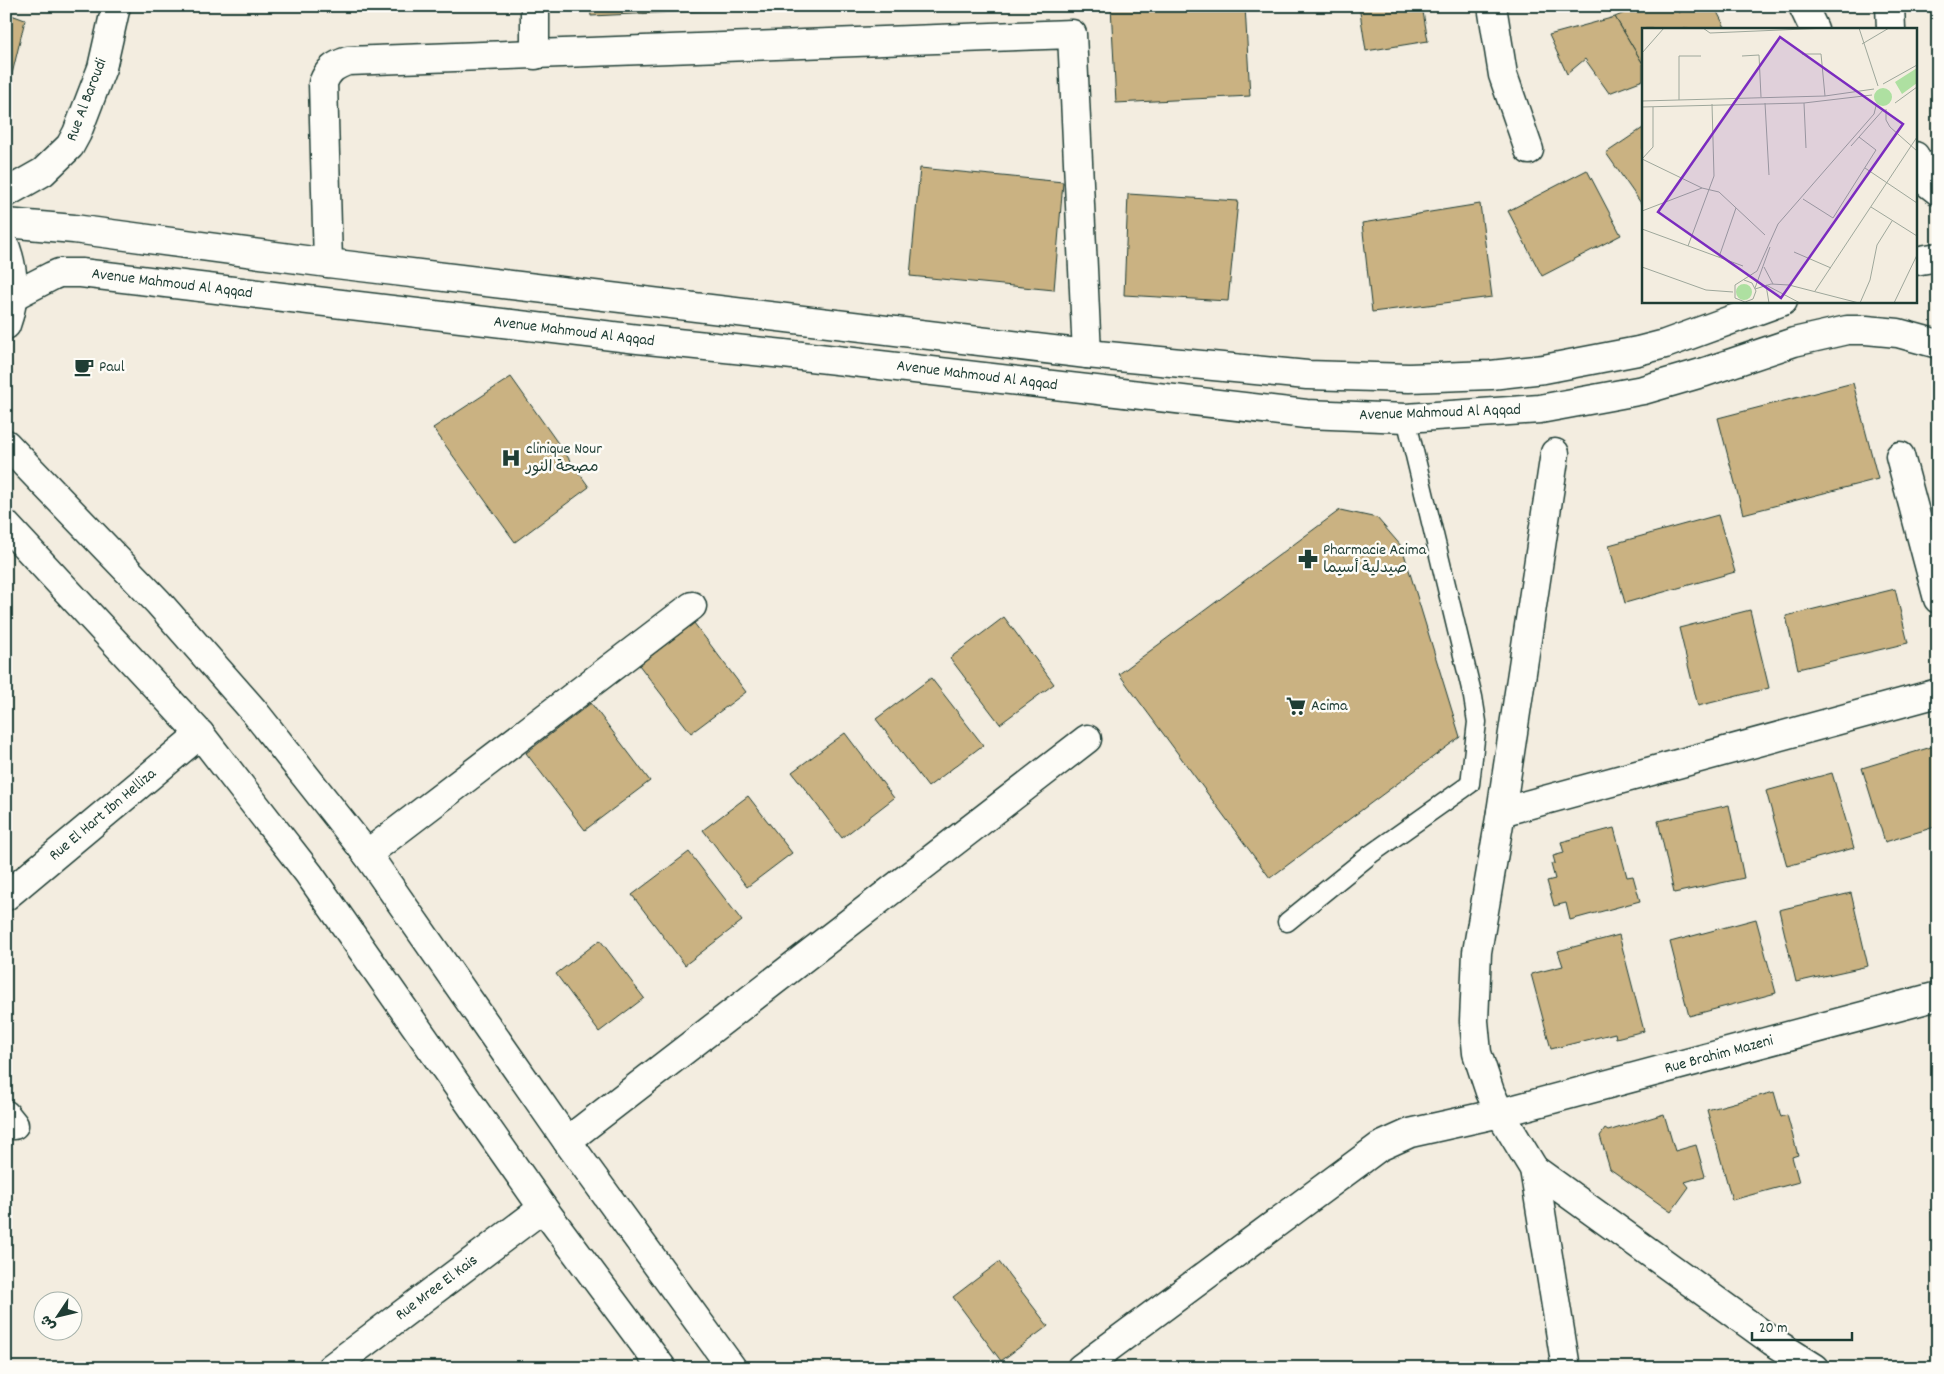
<svg xmlns="http://www.w3.org/2000/svg" width="1944" height="1374" viewBox="0 0 1944 1374" font-family="Dekko,'Playpen Sans Arabic',sans-serif">
  <style>
    .building { fill: #cab282; stroke: #1f3d34 }
    .lines { fill: none; stroke-linecap: round; stroke-linejoin: round }
    .service-casing { stroke: #1f3d34; stroke-width: 21 }
    .minor-casing { stroke: #1f3d34; stroke-width: 31 }
    .tertiary-casing { stroke: #1f3d34; stroke-width: 31 }
    .secondary-casing { stroke: #1f3d34; stroke-width: 31 }
    .service { stroke: #fdfcf7; stroke-width: 18 }
    .minor { stroke: #fdfcf7; stroke-width: 28 }
    .tertiary { stroke: #fdfcf7; stroke-width: 28 }
    .secondary { stroke: #fdfcf7; stroke-width: 28 }
    .labels { text-anchor: middle; dominant-baseline: central; stroke-width: 5; stroke-linejoin: round; paint-order: stroke }
    .street-label { font-size: 16px; fill: #1f3d34; stroke: #fdfcf7 }
    .poi-label { font-size: 16px; fill: #1f3d34; stroke: #fdfcf7; text-anchor: start }
    .inset-road { fill: none; stroke: #9ea79b; stroke-width: 1 }
    .view { fill: #7b2cbf; fill-opacity: 0.15; stroke: #7b2cbf; stroke-width: 2.5 }
    .inset-edge { fill: none; stroke: #1f3d34; stroke-width: 2.5 }
  </style>
  <rect width="100%" height="100%" fill="#f3ede0"/>
  <filter id="ink" filterUnits="userSpaceOnUse"><feTurbulence type="fractalNoise" baseFrequency=".02" numOctaves="2"/><feDisplacementMap in="SourceGraphic" scale="10" xChannelSelector="R" yChannelSelector="G"/><feConvolveMatrix kernelMatrix="1 2 1 2 8 2 1 2 1" color-interpolation-filters="sRGB"/></filter>
  <g filter="url(#ink)">
    <g class="building">
      <polygon points="590,6 806,6 591,16"/>
      <polygon points="1111,6 1245,6 1250,96 1116,103"/>
      <polygon points="1359,6 1422,6 1428,41 1366,51"/>
      <polygon points="1640,6 1674,6 1679,13 1688,6 1714,6 1726,29 1643,29 1643,64 1615,17"/>
      <polygon points="6,13 25,20 7,95 6,94"/>
      <polygon points="1615,17 1643,64 1643,80 1609,93 1585,59 1567,74 1549,35"/>
      <polygon points="1643,128 1643,206 1606,153"/>
      <polygon points="920,168 1063,182 1054,290 910,276"/>
      <polygon points="1587,170 1621,235 1542,276 1508,211"/>
      <polygon points="1128,194 1238,201 1228,301 1124,295"/>
      <polygon points="1480,204 1492,297 1372,312 1362,223"/>
      <polygon points="511,377 589,487 515,542 433,428"/>
      <polygon points="1853,383 1878,479 1743,514 1718,418"/>
      <polygon points="1340,510 1377,518 1402,547 1460,737 1270,878 1119,674"/>
      <polygon points="1718,515 1735,572 1625,603 1609,545"/>
      <polygon points="1895,589 1908,643 1798,669 1786,616"/>
      <polygon points="1750,610 1769,688 1698,706 1679,628"/>
      <polygon points="1004,617 1054,684 1000,724 950,658"/>
      <polygon points="694,623 746,692 691,733 639,665"/>
      <polygon points="931,678 983,745 928,787 876,719"/>
      <polygon points="591,703 650,781 585,830 526,753"/>
      <polygon points="845,733 894,798 842,838 792,772"/>
      <polygon points="1938,745 1938,826 1885,842 1862,768"/>
      <polygon points="1832,773 1854,848 1787,866 1766,791"/>
      <polygon points="748,796 792,853 747,887 703,830"/>
      <polygon points="1729,805 1744,878 1674,893 1658,821"/>
      <polygon points="1614,828 1627,877 1633,876 1640,901 1570,920 1566,903 1554,906 1547,881 1555,879 1551,864 1555,863 1553,856 1564,853 1561,842"/>
      <polygon points="689,852 742,921 685,965 632,895"/>
      <polygon points="1851,893 1868,966 1796,982 1779,910"/>
      <polygon points="1756,919 1776,993 1689,1016 1670,942"/>
      <polygon points="1619,935 1644,1031 1616,1038 1615,1033 1551,1049 1531,974 1563,966 1558,951"/>
      <polygon points="600,940 644,998 599,1032 556,974"/>
      <polygon points="1774,1092 1781,1117 1787,1115 1798,1155 1792,1157 1799,1182 1732,1200 1707,1110"/>
      <polygon points="1664,1114 1675,1151 1696,1145 1705,1176 1685,1182 1689,1187 1671,1212 1610,1169 1600,1136 1605,1129 1608,1131"/>
      <polygon points="999,1262 1048,1326 1001,1361 953,1297"/>
    </g>
    <g class="lines">
      <defs>
        <polyline id="service" points="1287,922 1371,854 1470,784 1477,722 1473,697 1406,418"/>
        <g id="minor">
          <polyline points="535,6 535,55"/>
          <polyline points="1492,6 1503,75 1529,150"/>
          <polyline points="1890,6 1891,29"/>
          <polyline points="1915,156 1922,180 1938,164"/>
          <polyline points="6,193 43,172 70,146 77,133 102,68 116,6"/>
          <path d="M328,263L323,83C328,70 335,65 348,61L1072,34L1087,354"/>
          <polyline points="1555,453 1501,812 1477,952 1474,1021 1477,1053 1490,1092 1500,1113 1534,1169 1566,1368"/>
          <polyline points="1900,456 1938,599"/>
          <polyline points="1501,812 1938,693"/>
          <polyline points="367,854 692,606"/>
          <polyline points="6,896 200,734"/>
          <polyline points="6,1115 14,1125"/>
          <polyline points="567,1141 1087,739"/>
          <polyline points="1534,1169 1772,1341 1815,1368"/>
          <polyline points="331,1368 543,1208"/>
          <polyline points="1081,1368 1379,1147 1410,1133 1500,1113 1938,996"/>
        </g>
        <g id="tertiary">
          <polyline points="1803,6 1814,29"/>
          <polyline points="1915,173 1938,191"/>
        </g>
        <g id="secondary">
          <polyline points="6,223 74,229 328,263 1087,354 1307,375 1409,378 1491,375 1544,369 1638,351 1665,344 1783,301"/>
          <path d="M6,248C15,274 15,300 6,325"/>
          <polyline points="1915,261 1938,257"/>
          <polyline points="13,296 52,276 59,273 81,273 638,339 784,354 1306,414 1406,418 1540,409 1643,390 1705,372 1794,342 1847,330 1866,330 1898,333 1938,344"/>
          <polyline points="6,444 158,602 253,710 367,854 567,1141 732,1368"/>
          <polyline points="6,525 200,734 309,874 543,1208 662,1368"/>
        </g>
      </defs>
      <use href="#service" class="service-casing"/>
      <use href="#minor" class="minor-casing"/>
      <use href="#tertiary" class="tertiary-casing"/>
      <use href="#secondary" class="secondary-casing"/>
      <use href="#service" class="service"/>
      <use href="#minor" class="minor"/>
      <use href="#tertiary" class="tertiary"/>
      <use href="#secondary" class="secondary"/>
    </g>
  </g>
  <defs>
    <symbol id="cafe-bare" viewBox="-9 -9 18 18"><path d="M-5.5-4.5H6V0H3Q3 3.5 0 3.5H-2.5Q-5.5 3.5-5.5 0ZM3-3.2v2h1.7v-2ZM-6 4.5H4V6H-6Z" fill="#1f3d34" stroke="#fdfcf7" stroke-width="2.5" paint-order="stroke"/></symbol>
    <symbol id="hospital-bare" viewBox="-9 -9 18 18"><path d="M-5-5h3v3.5h4V-5h3V5h-3V1.5h-4V5h-3Z" fill="#1f3d34" stroke="#fdfcf7" stroke-width="2.5" paint-order="stroke"/></symbol>
    <symbol id="pharmacy-bare" viewBox="-9 -9 18 18"><path d="M-2-6h4v4h4v4h-4v4h-4v-4h-4v-4h4Z" fill="#1f3d34" stroke="#fdfcf7" stroke-width="2.5" paint-order="stroke"/></symbol>
    <symbol id="supermarket-bare" viewBox="-9 -9 18 18"><path d="M-6-5.5h2.5l.6 2H6L4.5 2H-2.5L-4.4-4H-6ZM-1.5 3.2a1.3 1.3 0 1 0 .1 0ZM3 3.2a1.3 1.3 0 1 0 .1 0Z" fill="#1f3d34" stroke="#fdfcf7" stroke-width="2.5" paint-order="stroke"/></symbol>
  </defs>
  <g fill-rule="evenodd">
    <use href="#cafe-bare" x="70" y="353" width="28" height="28"/>
    <use href="#hospital-bare" x="497" y="444" width="28" height="28"/>
    <use href="#pharmacy-bare" x="1294" y="545" width="28" height="28"/>
    <use href="#supermarket-bare" x="1282" y="692" width="28" height="28"/>
  </g>
  <g class="labels">
    <g class="street-label">
      <text transform="translate(87 100) rotate(-69)">Rue Al Baroudi</text>
      <text transform="translate(172 284) rotate(7)">Avenue Mahmoud Al Aqqad</text>
      <text transform="translate(574 332) rotate(7)">Avenue Mahmoud Al Aqqad</text>
      <text transform="translate(977 376) rotate(7)">Avenue Mahmoud Al Aqqad</text>
      <text transform="translate(1440 413) rotate(-2)">Avenue Mahmoud Al Aqqad</text>
      <text transform="translate(103 815) rotate(-40)">Rue El Hart Ibn Helliza</text>
      <text transform="translate(1719 1055) rotate(-15)">Rue Brahim Mazeni</text>
      <text transform="translate(437 1288) rotate(-37)">Rue Mree El Kais</text>
    </g>
    <g class="poi-label">
      <text x="99" y="367">Paul</text>
      <text x="526" y="449">clinique Nour<tspan x="526" dy="18">مصحة النور</tspan></text>
      <text x="1323" y="550">Pharmacie Acima<tspan x="1323" dy="18">صيدلية أسيما</tspan></text>
      <text x="1311" y="706">Acima</text>
    </g>
  </g>
  <g transform="translate(1642 28)">
    <rect width="275" height="275" fill="#f3ede0"/>
    <path d="M275,40V55L260,66L253,54ZM232 69a9 9 0 1 1 18 0a9 9 0 1 1-18 0ZM94 264a8 8 0 1 1 16 0a8 8 0 1 1-16 0Z" fill="#aee0a1"/>
    <path class="inset-road" d="M61,0L68,5L186,0M217,0L236,58M220,16L247,0M0,25L22,0M160,26H179L183,68M100,28L117,27L119,69M241,56L275,37M37,72V28H59M0,73L183,68L232,61M123,75L127,147M162,75L164,120M253,75L275,59M0,79L162,75L230,67M244,81V92L248,99L275,123M209,118L242,81M0,131L60,160L77,164L123,207M0,131L11,119V79M223,140L275,175M161,171L191,190L234,122L217,109M229,179L275,208M0,183L60,160M0,201L101,238M46,218L72,148L70,76M152,224L189,240M77,229L94,180M0,239L64,262L91,264M122,239L131,256M102,252L110,255L114,263L111,271L103,274L93,270V257L115,243L136,196L232,86L234,78M113,260L128,219M113,261L129,256L147,257L217,275M173,263L275,109M127,275L124,257L158,275M218,275L228,252L235,217L250,193M252,275L275,227"/>
    <path class="view" d="M138,9L261,96L139,270L16,184Z"/>
    <rect width="275" height="275" class="inset-edge"/>
  </g>
  <rect width="1944" height="1374" fill="none" stroke="#fdfcf7" stroke-width="25"/>
  <rect x="12" y="12" width="1919" height="1349" fill="none" stroke="#1f3d34" stroke-width="2" filter="url(#ink)"/>
  <g transform="translate(58 1316) rotate(235)"><circle r="24" fill="#fdfcf7" stroke="#a4b0a9"/>
  <path d="M0-4L9 19L0 12L-9 19Z" fill="#1f3d34"/>
  <text y="-8" font-size="14" font-weight="bold" text-anchor="middle" fill="#1f3d34">ش</text>
  </g>
  <path d="M1752 1332v8h100v-8" fill="none" stroke="#1f3d34" stroke-width="2.5"/>
  <text x="1759" y="1332" font-size="15" fill="#1f3d34" stroke="#fdfcf7" stroke-width="4" paint-order="stroke">20 m</text>
</svg>
